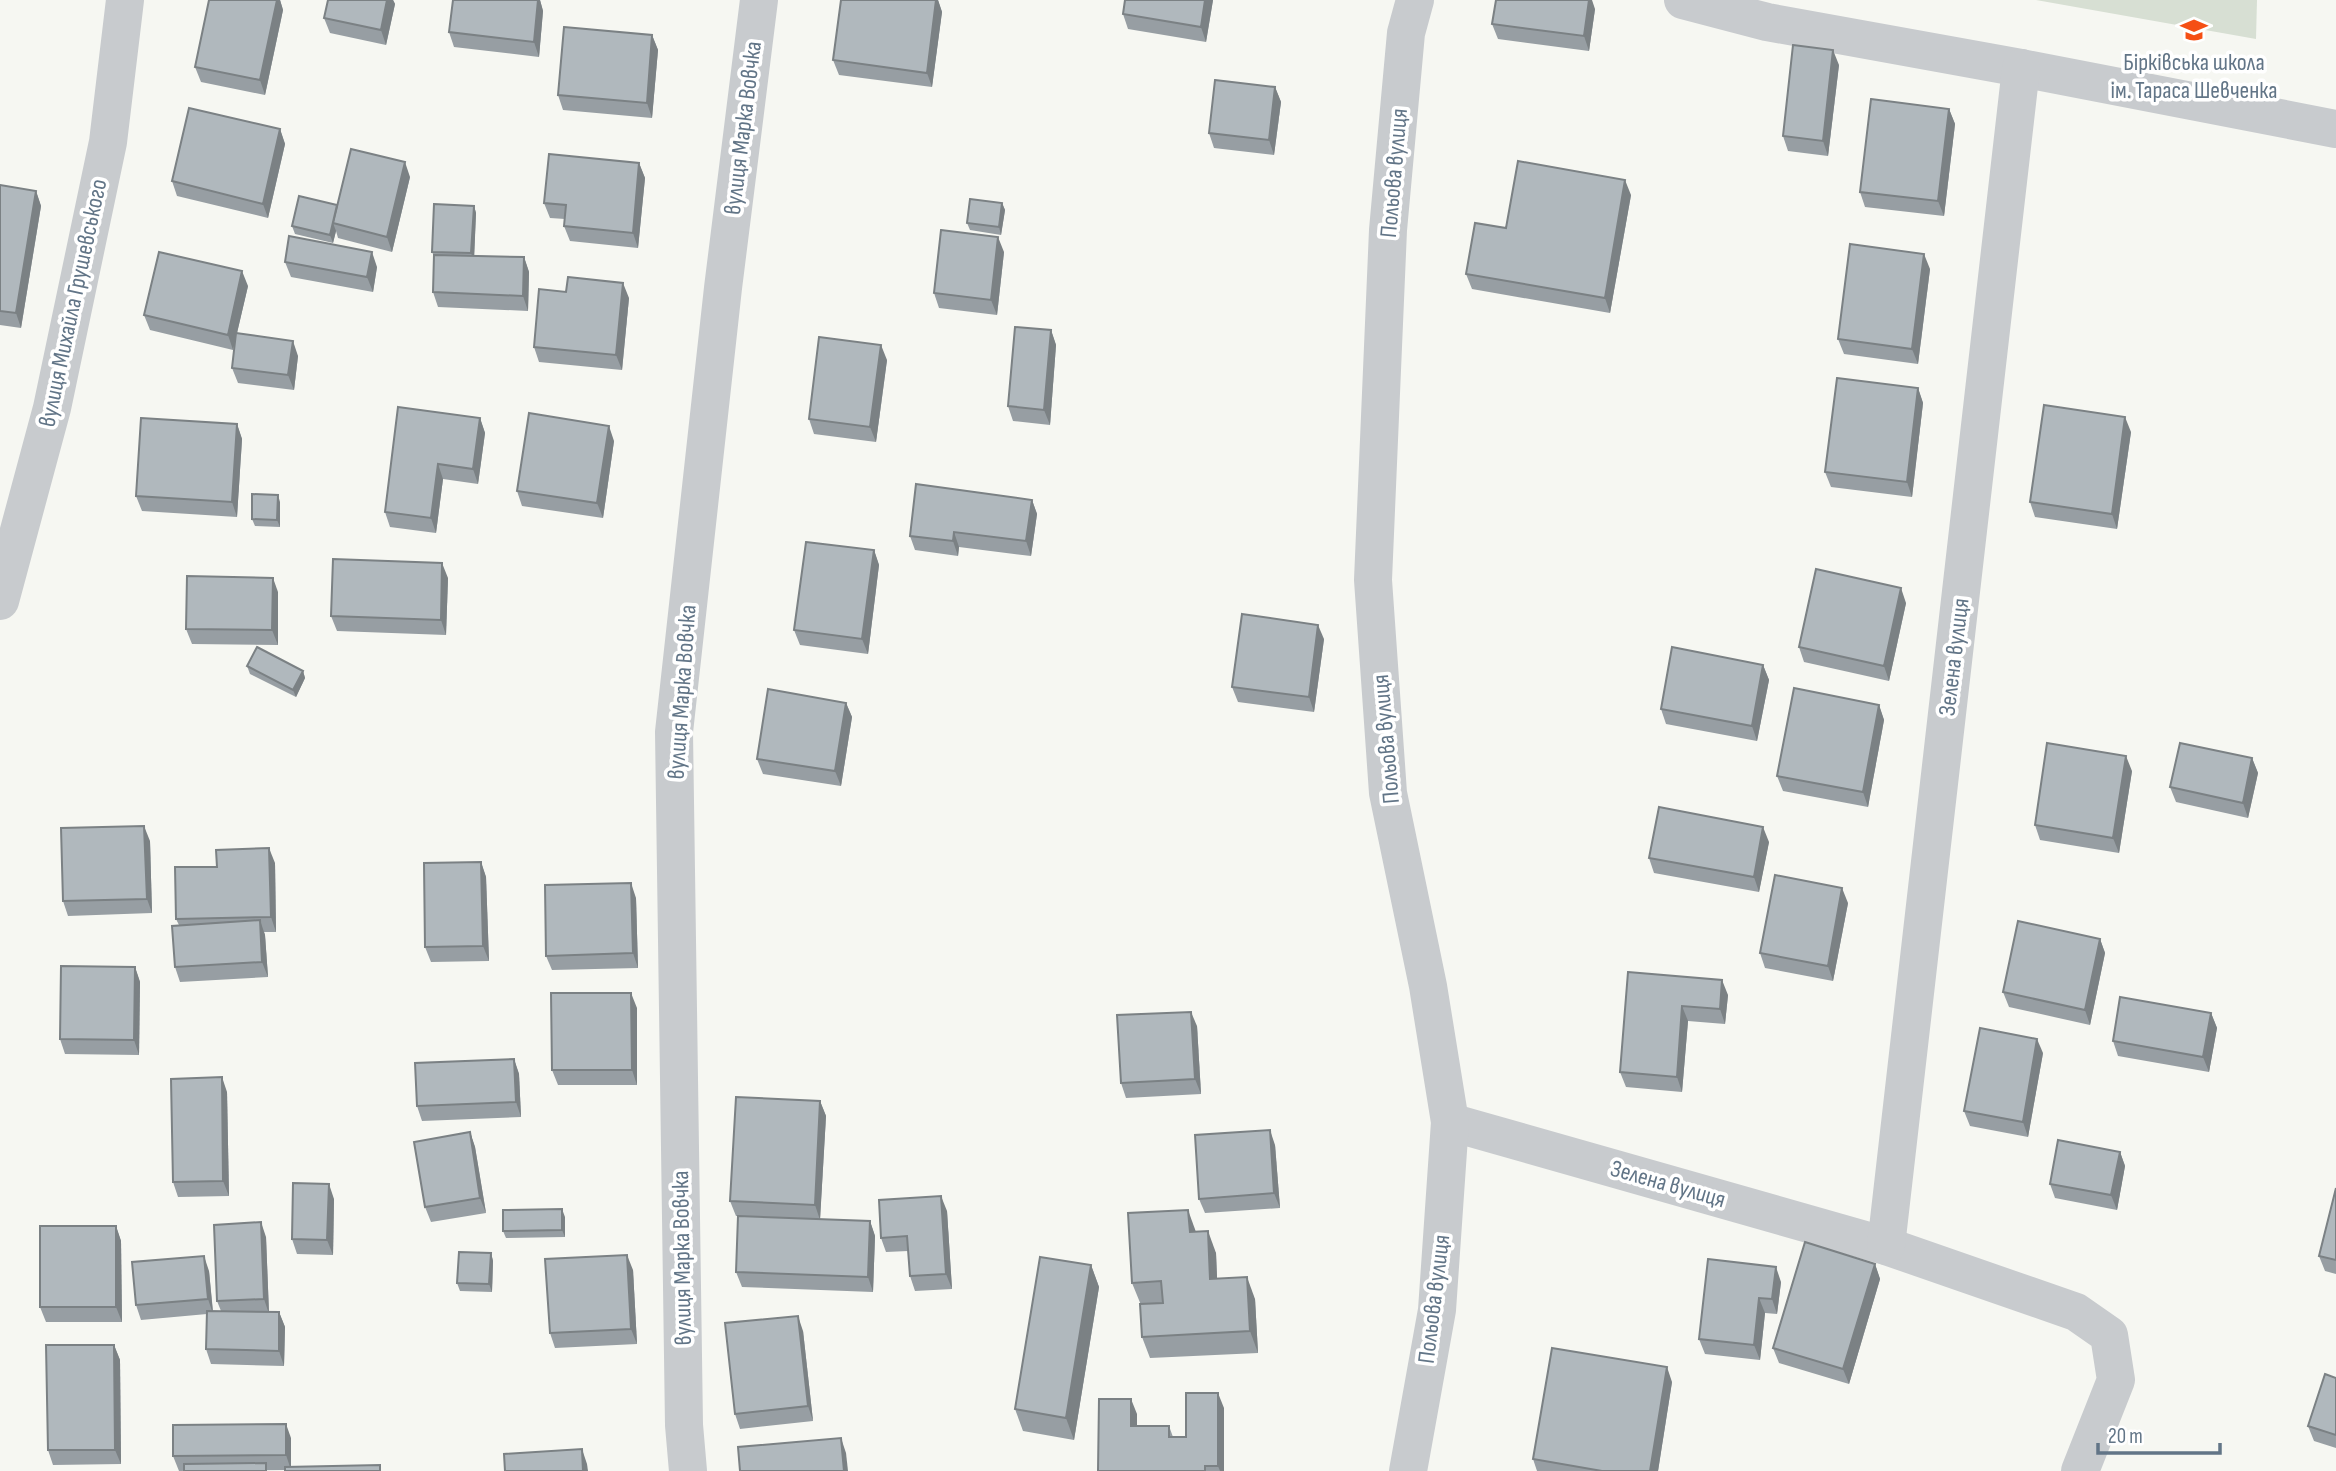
<svg xmlns="http://www.w3.org/2000/svg" width="2336" height="1471" viewBox="0 0 2336 1471" font-family="'Sofia Sans Condensed',sans-serif">
  <style>
    .green { fill: #d7dfd3 }
    .lines { fill: none; stroke-linecap: round; stroke-linejoin: round }
    .minor { stroke: #c8cbce; stroke-width: 38 }
    .wall { fill: #979ea3 }
    .shaded-wall { fill: #7b8184 }
    .building { fill: #b0b8bd; stroke: #7b8184; stroke-width: 2 }
    .labels { text-anchor: middle; dominant-baseline: central; stroke-width: 7; stroke-linejoin: round; paint-order: stroke }
    .poi-label { font-size: 24px; fill: #627587; stroke: #fff }
    .street-label { font-size: 24px; fill: #627587; stroke: #fff }
  </style>
  <rect width="100%" height="100%" fill="#f6f7f2"/>
  <polygon class="green" points="2036,0 2257,0 2256,39"/>
  <g class="lines">
    <g class="minor">
      <polyline points="1683,0 1767,22 2021,68 2336,129"/>
      <polyline points="0,601 52,408 108,142 125,0"/>
      <polyline points="1450,1122 1886,1246 2076,1312 2109,1335 2116,1380 2080,1471"/>
      <polyline points="1886,1246 2021,68"/>
      <polyline points="688,1471 684,1425 674,732 723,288 759,0"/>
      <polyline points="1408,1471 1437,1310 1450,1122 1428,986 1388,793 1373,580 1388,230 1406,33 1415,0"/>
    </g>
  </g>
  <g class="wall">
    <polygon points="209,0 280,0 283,10 265,95 201,82 195,67"/>
    <polygon points="328,0 393,0 395,4 386,45 330,33 324,18"/>
    <polygon points="453,0 540,0 543,11 539,57 454,47 449,32"/>
    <polygon points="841,0 938,0 942,12 932,87 839,75 833,60"/>
    <polygon points="1213,0 1206,42 1128,29 1123,14"/>
    <polygon points="1595,9 1589,51 1498,39 1492,24"/>
    <polygon points="652,35 658,50 652,118 563,110 558,95"/>
    <polygon points="1839,65 1828,156 1788,151 1783,136"/>
    <polygon points="1275,87 1281,102 1274,155 1214,148 1209,133"/>
    <polygon points="1949,109 1955,124 1944,216 1865,207 1860,192"/>
    <polygon points="280,129 285,144 268,218 177,196 172,181"/>
    <polygon points="639,163 645,178 638,248 570,241 564,226 565,219 550,218 544,203"/>
    <polygon points="410,177 392,252 338,238 336,231 333,243 295,234 292,226 337,205"/>
    <polygon points="0,185 36,191 41,206 21,328 0,325"/>
    <polygon points="1631,195 1610,313 1472,289 1466,274 1506,228"/>
    <polygon points="1002,203 1005,210 1001,235 970,230 967,223"/>
    <polygon points="474,206 476,213 474,256 524,257 529,272 528,311 438,307 433,292 434,256 432,252"/>
    <polygon points="1004,252 997,315 939,308 934,293"/>
    <polygon points="285,262 377,267 373,292 291,277"/>
    <polygon points="1930,269 1918,364 1844,354 1838,339"/>
    <polygon points="248,286 237,333 298,356 294,390 238,383 232,368 236,338 233,350 150,330 144,315"/>
    <polygon points="629,298 622,370 539,362 534,347"/>
    <polygon points="1051,330 1056,345 1050,425 1013,421 1008,406"/>
    <polygon points="887,360 876,442 814,434 809,419"/>
    <polygon points="1918,388 1923,403 1912,497 1831,487 1825,472"/>
    <polygon points="480,418 485,433 478,484 443,479 436,533 390,527 385,512"/>
    <polygon points="237,424 242,439 237,517 142,511 136,496"/>
    <polygon points="2131,432 2117,529 2035,517 2030,502"/>
    <polygon points="614,441 603,518 522,506 517,491"/>
    <polygon points="1032,500 1037,514 1031,556 959,547 958,556 915,550 910,536"/>
    <polygon points="280,502 280,527 255,526 252,519"/>
    <polygon points="874,550 879,565 868,654 800,645 794,630"/>
    <polygon points="448,578 446,635 337,631 331,616"/>
    <polygon points="278,592 278,645 192,644 186,629"/>
    <polygon points="1906,603 1889,681 1804,662 1799,647"/>
    <polygon points="1324,639 1314,712 1238,702 1232,687"/>
    <polygon points="1763,665 1769,680 1757,741 1666,724 1661,709"/>
    <polygon points="247,666 303,671 305,678 296,697 250,674"/>
    <polygon points="846,703 852,717 841,786 763,774 757,759"/>
    <polygon points="1879,705 1884,720 1868,807 1783,791 1777,776"/>
    <polygon points="2252,758 2258,773 2248,818 2176,802 2170,787"/>
    <polygon points="2132,771 2119,853 2040,840 2035,825"/>
    <polygon points="150,841 152,913 68,916 63,901"/>
    <polygon points="1769,842 1759,892 1654,873 1649,858"/>
    <polygon points="481,862 486,877 489,961 431,962 425,947"/>
    <polygon points="275,863 276,932 264,932 265,935 268,977 180,982 175,967 179,925 176,919 217,867"/>
    <polygon points="636,898 638,968 552,970 546,956"/>
    <polygon points="1848,903 1833,981 1765,968 1760,953"/>
    <polygon points="2100,939 2105,953 2090,1025 2009,1007 2003,992"/>
    <polygon points="135,967 140,982 139,1055 65,1054 60,1039"/>
    <polygon points="1628,972 1728,995 1725,1024 1688,1021 1682,1092 1626,1087 1620,1072"/>
    <polygon points="637,1008 637,1085 558,1085 552,1070"/>
    <polygon points="2211,1013 2217,1028 2209,1072 2118,1056 2113,1041"/>
    <polygon points="1197,1026 1201,1094 1126,1098 1121,1083"/>
    <polygon points="2043,1053 2028,1137 1970,1126 1964,1111"/>
    <polygon points="514,1059 519,1074 521,1117 422,1121 417,1106"/>
    <polygon points="227,1092 229,1196 178,1197 173,1182"/>
    <polygon points="820,1101 826,1116 820,1219 870,1221 875,1236 873,1292 742,1287 736,1272 776,1218 736,1216 730,1201"/>
    <polygon points="470,1132 475,1147 486,1213 431,1222 425,1207"/>
    <polygon points="1275,1145 1280,1208 1205,1213 1199,1199"/>
    <polygon points="2120,1152 2125,1166 2117,1210 2055,1198 2050,1184"/>
    <polygon points="2336,1188 2336,1274 2325,1271 2319,1256"/>
    <polygon points="334,1199 333,1255 297,1254 292,1239"/>
    <polygon points="947,1211 952,1289 915,1291 910,1276 908,1251 886,1252 881,1238"/>
    <polygon points="565,1217 565,1237 506,1238 503,1231"/>
    <polygon points="116,1226 121,1241 122,1322 46,1322 40,1307"/>
    <polygon points="1196,1232 1216,1253 1217,1279 1255,1299 1258,1353 1150,1358 1142,1337 1141,1305 1132,1283"/>
    <polygon points="266,1237 269,1312 279,1312 285,1327 284,1366 211,1364 206,1349 207,1314 141,1320 136,1305 209,1271 213,1311 221,1311 217,1301"/>
    <polygon points="491,1253 493,1261 492,1292 460,1291 457,1283"/>
    <polygon points="1875,1264 1880,1279 1849,1384 1779,1363 1773,1348"/>
    <polygon points="1091,1265 1099,1287 1074,1440 1023,1431 1015,1409"/>
    <polygon points="633,1270 637,1344 555,1348 550,1333"/>
    <polygon points="1781,1282 1777,1314 1765,1313 1760,1360 1705,1354 1699,1339"/>
    <polygon points="803,1331 813,1421 740,1429 735,1414"/>
    <polygon points="114,1345 120,1360 121,1464 53,1465 48,1450"/>
    <polygon points="2336,1378 2336,1448 2314,1441 2308,1426"/>
    <polygon points="1672,1382 1658,1471 1537,1471 1533,1459"/>
    <polygon points="1224,1408 1224,1471 1098,1471 1137,1414 1137,1426 1169,1426 1173,1437 1186,1437"/>
    <polygon points="291,1438 291,1466 285,1470 179,1471 173,1456"/>
  </g>
  <g class="shaded-wall">
    <polygon points="277,0 280,0 283,10 265,95 260,80"/>
    <polygon points="387,0 393,0 395,4 386,45 381,30"/>
    <polygon points="538,0 540,0 543,11 539,57 534,42"/>
    <polygon points="936,0 938,0 942,12 932,87 927,73"/>
    <polygon points="1205,0 1213,0 1206,42 1201,27"/>
    <polygon points="1589,0 1592,0 1595,9 1589,51 1584,36"/>
    <polygon points="652,35 658,50 652,118 647,103"/>
    <polygon points="1833,50 1839,65 1828,156 1823,141"/>
    <polygon points="1275,87 1281,102 1274,155 1269,140"/>
    <polygon points="1949,109 1955,124 1944,216 1938,201"/>
    <polygon points="280,129 285,144 268,218 263,204"/>
    <polygon points="405,162 410,177 392,252 387,237"/>
    <polygon points="639,163 645,178 638,248 633,233"/>
    <polygon points="1625,180 1631,195 1610,313 1605,298"/>
    <polygon points="36,191 41,206 21,328 16,313"/>
    <polygon points="1002,203 1005,210 1001,235 999,227"/>
    <polygon points="474,206 476,213 474,261 471,253"/>
    <polygon points="333,223 336,231 333,243 330,235"/>
    <polygon points="998,237 1004,252 997,315 991,300"/>
    <polygon points="372,252 377,267 373,292 367,277"/>
    <polygon points="1924,254 1930,269 1918,364 1912,349"/>
    <polygon points="524,257 529,272 528,311 523,296"/>
    <polygon points="242,271 248,286 233,350 228,335"/>
    <polygon points="623,283 629,298 622,370 616,355"/>
    <polygon points="1051,330 1056,345 1050,425 1044,410"/>
    <polygon points="293,341 298,356 294,390 288,375"/>
    <polygon points="881,345 887,360 876,442 870,427"/>
    <polygon points="1918,388 1923,403 1912,497 1907,482"/>
    <polygon points="2125,417 2131,432 2117,529 2112,514"/>
    <polygon points="480,418 485,433 478,484 473,469"/>
    <polygon points="237,424 242,439 237,517 232,502"/>
    <polygon points="609,426 614,441 603,518 597,503"/>
    <polygon points="438,464 443,479 436,533 431,518"/>
    <polygon points="278,495 280,502 280,527 277,520"/>
    <polygon points="1032,500 1037,514 1031,556 1026,541"/>
    <polygon points="954,532 959,547 958,556 953,541"/>
    <polygon points="874,550 879,565 868,654 862,639"/>
    <polygon points="442,563 448,578 446,635 441,620"/>
    <polygon points="273,578 278,592 278,645 272,630"/>
    <polygon points="1901,588 1906,603 1889,681 1884,666"/>
    <polygon points="1318,625 1324,639 1314,712 1309,697"/>
    <polygon points="1763,665 1769,680 1757,741 1752,726"/>
    <polygon points="303,671 305,678 296,697 293,690"/>
    <polygon points="846,703 852,717 841,786 835,771"/>
    <polygon points="1879,705 1884,720 1868,807 1863,792"/>
    <polygon points="2126,756 2132,771 2119,853 2113,838"/>
    <polygon points="2252,758 2258,773 2248,818 2243,803"/>
    <polygon points="144,826 150,841 152,913 147,899"/>
    <polygon points="1763,827 1769,842 1759,892 1754,877"/>
    <polygon points="269,848 275,863 276,932 271,917"/>
    <polygon points="481,862 486,877 489,961 483,946"/>
    <polygon points="631,883 636,898 638,968 633,953"/>
    <polygon points="1842,888 1848,903 1833,981 1828,966"/>
    <polygon points="260,920 265,935 268,977 262,962"/>
    <polygon points="2100,939 2105,953 2090,1025 2085,1010"/>
    <polygon points="135,967 140,982 139,1055 134,1040"/>
    <polygon points="1722,980 1728,995 1725,1024 1720,1009"/>
    <polygon points="631,993 637,1008 637,1085 632,1070"/>
    <polygon points="1682,1006 1688,1021 1682,1092 1677,1077"/>
    <polygon points="1191,1012 1197,1026 1201,1094 1195,1079"/>
    <polygon points="2211,1013 2217,1028 2209,1072 2203,1057"/>
    <polygon points="2037,1039 2043,1053 2028,1137 2023,1122"/>
    <polygon points="514,1059 519,1074 521,1117 516,1102"/>
    <polygon points="222,1077 227,1092 229,1196 223,1181"/>
    <polygon points="820,1101 826,1116 820,1220 815,1205"/>
    <polygon points="1270,1130 1275,1145 1280,1208 1274,1193"/>
    <polygon points="470,1132 475,1147 486,1213 480,1198"/>
    <polygon points="2120,1152 2125,1166 2117,1210 2111,1195"/>
    <polygon points="329,1184 334,1199 333,1255 327,1240"/>
    <polygon points="941,1196 947,1211 952,1289 946,1274"/>
    <polygon points="562,1209 565,1217 565,1237 562,1230"/>
    <polygon points="1188,1210 1196,1232 1190,1232"/>
    <polygon points="870,1221 875,1236 873,1292 868,1277"/>
    <polygon points="261,1222 266,1237 269,1314 264,1299"/>
    <polygon points="116,1226 121,1241 122,1322 116,1307"/>
    <polygon points="1208,1231 1216,1253 1218,1301 1210,1279"/>
    <polygon points="491,1253 493,1261 492,1292 489,1284"/>
    <polygon points="627,1255 633,1270 637,1344 631,1329"/>
    <polygon points="204,1256 209,1271 213,1314 208,1299"/>
    <polygon points="1875,1264 1880,1279 1849,1384 1843,1369"/>
    <polygon points="1091,1265 1099,1287 1074,1440 1066,1418"/>
    <polygon points="1776,1267 1781,1282 1777,1314 1772,1299"/>
    <polygon points="1247,1277 1255,1299 1258,1353 1250,1331"/>
    <polygon points="1759,1298 1765,1313 1760,1360 1754,1345"/>
    <polygon points="279,1312 285,1327 284,1366 279,1351"/>
    <polygon points="798,1316 803,1331 813,1421 808,1406"/>
    <polygon points="114,1345 120,1360 121,1464 115,1450"/>
    <polygon points="1667,1367 1672,1382 1658,1471 1650,1471"/>
    <polygon points="1218,1393 1224,1408 1224,1471 1220,1471 1218,1466"/>
    <polygon points="1131,1399 1137,1414 1137,1441 1131,1426"/>
    <polygon points="286,1424 291,1438 291,1470 286,1455"/>
    <polygon points="841,1438 846,1453 848,1471 844,1471"/>
    <polygon points="582,1449 587,1464 588,1471 583,1471"/>
  </g>
  <g class="building">
    <polygon points="209,0 277,0 260,80 195,67"/>
    <polygon points="328,0 387,0 381,30 324,18"/>
    <polygon points="453,0 538,0 534,42 449,32"/>
    <polygon points="841,0 936,0 927,73 833,60"/>
    <polygon points="1125,0 1205,0 1201,27 1123,14"/>
    <polygon points="1496,0 1589,0 1584,36 1492,24"/>
    <polygon points="564,27 652,35 647,103 558,95"/>
    <polygon points="1793,45 1833,50 1823,141 1783,136"/>
    <polygon points="1215,80 1275,87 1269,140 1209,133"/>
    <polygon points="1871,99 1949,109 1938,201 1860,192"/>
    <polygon points="189,108 280,129 263,204 172,181"/>
    <polygon points="351,149 405,162 387,237 333,223"/>
    <polygon points="549,154 639,163 633,233 564,226 566,205 544,203"/>
    <polygon points="1518,161 1625,180 1605,298 1466,274 1475,223 1506,228"/>
    <polygon points="0,185 36,191 16,313 0,311"/>
    <polygon points="299,196 337,205 330,235 292,226"/>
    <polygon points="970,199 1002,203 999,227 967,223"/>
    <polygon points="434,204 474,206 471,253 432,252"/>
    <polygon points="941,230 998,237 991,300 934,293"/>
    <polygon points="289,236 372,252 367,277 285,262"/>
    <polygon points="1850,244 1924,254 1912,349 1838,339"/>
    <polygon points="159,252 242,271 228,335 144,315"/>
    <polygon points="434,255 524,257 523,296 433,292"/>
    <polygon points="568,277 623,283 616,355 534,347 539,289 566,292"/>
    <polygon points="1015,327 1051,330 1044,410 1008,406"/>
    <polygon points="236,333 293,341 288,375 232,368"/>
    <polygon points="819,337 881,345 870,427 809,419"/>
    <polygon points="1837,378 1918,388 1907,482 1825,472"/>
    <polygon points="2044,405 2125,417 2112,514 2030,502"/>
    <polygon points="398,407 480,418 473,469 438,464 431,518 385,512"/>
    <polygon points="529,413 609,426 597,503 517,491"/>
    <polygon points="141,418 237,424 232,502 136,496"/>
    <polygon points="916,484 1032,500 1026,541 954,532 953,541 910,536"/>
    <polygon points="252,494 278,495 277,520 252,519"/>
    <polygon points="806,542 874,550 862,639 794,630"/>
    <polygon points="333,559 442,563 441,620 331,616"/>
    <polygon points="1816,569 1901,588 1884,666 1799,647"/>
    <polygon points="187,576 273,578 272,630 186,629"/>
    <polygon points="1242,614 1318,625 1309,697 1232,687"/>
    <polygon points="257,647 303,671 293,690 247,666"/>
    <polygon points="1672,647 1763,665 1752,726 1661,709"/>
    <polygon points="1794,688 1879,705 1863,792 1777,776"/>
    <polygon points="768,689 846,703 835,771 757,759"/>
    <polygon points="2047,743 2126,756 2113,838 2035,825"/>
    <polygon points="2180,743 2252,758 2243,803 2170,787"/>
    <polygon points="1659,807 1763,827 1754,877 1649,858"/>
    <polygon points="144,826 147,899 63,901 61,828"/>
    <polygon points="269,848 271,917 176,919 175,867 217,867 216,850"/>
    <polygon points="481,862 483,946 425,947 424,863"/>
    <polygon points="1775,875 1842,888 1828,966 1760,953"/>
    <polygon points="631,883 633,953 546,956 545,885"/>
    <polygon points="260,920 262,962 175,967 172,926"/>
    <polygon points="2018,921 2100,939 2085,1010 2003,992"/>
    <polygon points="61,966 135,967 134,1040 60,1039"/>
    <polygon points="1628,972 1722,980 1720,1009 1682,1006 1677,1077 1620,1072"/>
    <polygon points="551,993 631,993 632,1070 552,1070"/>
    <polygon points="2120,997 2211,1013 2203,1057 2113,1041"/>
    <polygon points="1191,1012 1195,1079 1121,1083 1117,1015"/>
    <polygon points="1980,1028 2037,1039 2023,1122 1964,1111"/>
    <polygon points="514,1059 516,1102 417,1106 415,1063"/>
    <polygon points="222,1077 223,1181 173,1182 171,1079"/>
    <polygon points="736,1097 820,1101 815,1205 730,1201"/>
    <polygon points="1270,1130 1274,1193 1199,1199 1195,1135"/>
    <polygon points="470,1132 480,1198 425,1207 414,1142"/>
    <polygon points="2058,1140 2120,1152 2111,1195 2050,1184"/>
    <polygon points="293,1183 329,1184 327,1240 292,1239"/>
    <polygon points="2336,1188 2336,1260 2319,1256"/>
    <polygon points="941,1196 946,1274 910,1276 907,1236 881,1238 879,1200"/>
    <polygon points="562,1209 562,1230 503,1231 503,1210"/>
    <polygon points="1188,1210 1190,1232 1208,1231 1210,1279 1247,1277 1250,1331 1142,1337 1140,1304 1163,1303 1161,1281 1132,1283 1128,1213"/>
    <polygon points="738,1216 870,1221 868,1277 736,1272"/>
    <polygon points="261,1222 264,1299 217,1301 214,1225"/>
    <rect x="40" y="1226" width="76" height="81"/>
    <polygon points="1805,1242 1875,1264 1843,1369 1773,1348"/>
    <polygon points="459,1252 491,1253 489,1284 457,1283"/>
    <polygon points="627,1255 631,1329 550,1333 545,1259"/>
    <polygon points="204,1256 208,1299 136,1305 132,1262"/>
    <polygon points="1040,1257 1091,1265 1066,1418 1015,1409"/>
    <polygon points="1708,1259 1776,1267 1772,1299 1759,1298 1754,1345 1699,1339"/>
    <polygon points="207,1311 279,1312 279,1351 206,1349"/>
    <polygon points="798,1316 808,1406 735,1414 725,1323"/>
    <polygon points="46,1345 114,1345 115,1450 48,1450"/>
    <polygon points="1552,1348 1667,1367 1650,1471 1602,1471 1533,1459"/>
    <polygon points="2325,1374 2336,1378 2336,1435 2308,1426"/>
    <polygon points="1186,1393 1218,1393 1218,1466 1205,1466 1205,1471 1098,1471 1099,1399 1131,1399 1131,1426 1169,1426 1169,1437 1186,1437"/>
    <polygon points="286,1424 286,1455 173,1456 173,1425"/>
    <polygon points="841,1438 844,1471 740,1471 738,1447"/>
    <polygon points="582,1449 583,1471 505,1471 504,1454"/>
    <polygon points="266,1463 266,1471 184,1471 184,1464"/>
    <polygon points="380,1465 380,1471 285,1471 285,1467"/>
  </g>
  <defs>
    <symbol id="school-bare" viewBox="-9 -9 18 18"><path d="M0-5L7-2L0 1L-7-2ZM-4 1L0 2.5L4 1V4Q0 6-4 4Z" fill="#f54f14" stroke="#fff" stroke-width="2.5" paint-order="stroke"/></symbol>
  </defs>
  <g fill-rule="evenodd">
    <use href="#school-bare" x="2175" y="11" width="38" height="38"/>
  </g>
  <g class="labels">
    <g class="poi-label">
      <text x="2194" y="62">Бірківська школа<tspan x="2194" dy="28">ім. Тараса Шевченка</tspan></text>
    </g>
    <g class="street-label">
      <text transform="translate(743 128) rotate(-83)">вулиця Марка Вовчка</text>
      <text transform="translate(1394 173) rotate(-85)">Польова вулиця</text>
      <text transform="translate(73 303) rotate(-78)">вулиця Михайла Грушевського</text>
      <text transform="translate(1954 657) rotate(-83)">Зелена вулиця</text>
      <text transform="translate(682 692) rotate(-86)">вулиця Марка Вовчка</text>
      <text transform="translate(1386 739) rotate(-95)">Польова вулиця</text>
      <text transform="translate(1668 1184) rotate(16)">Зелена вулиця</text>
      <text transform="translate(682 1258) rotate(-91)">вулиця Марка Вовчка</text>
      <text transform="translate(1434 1299) rotate(-83)">Польова вулиця</text>
    </g>
  </g>
  <path d="M2098 1443v10h122v-10" fill="none" stroke="#627587" stroke-width="3.5"/>
  <text x="2108" y="1443" font-size="21" fill="#627587" stroke="#ffffff" stroke-width="5" paint-order="stroke">20 m</text>
</svg>
